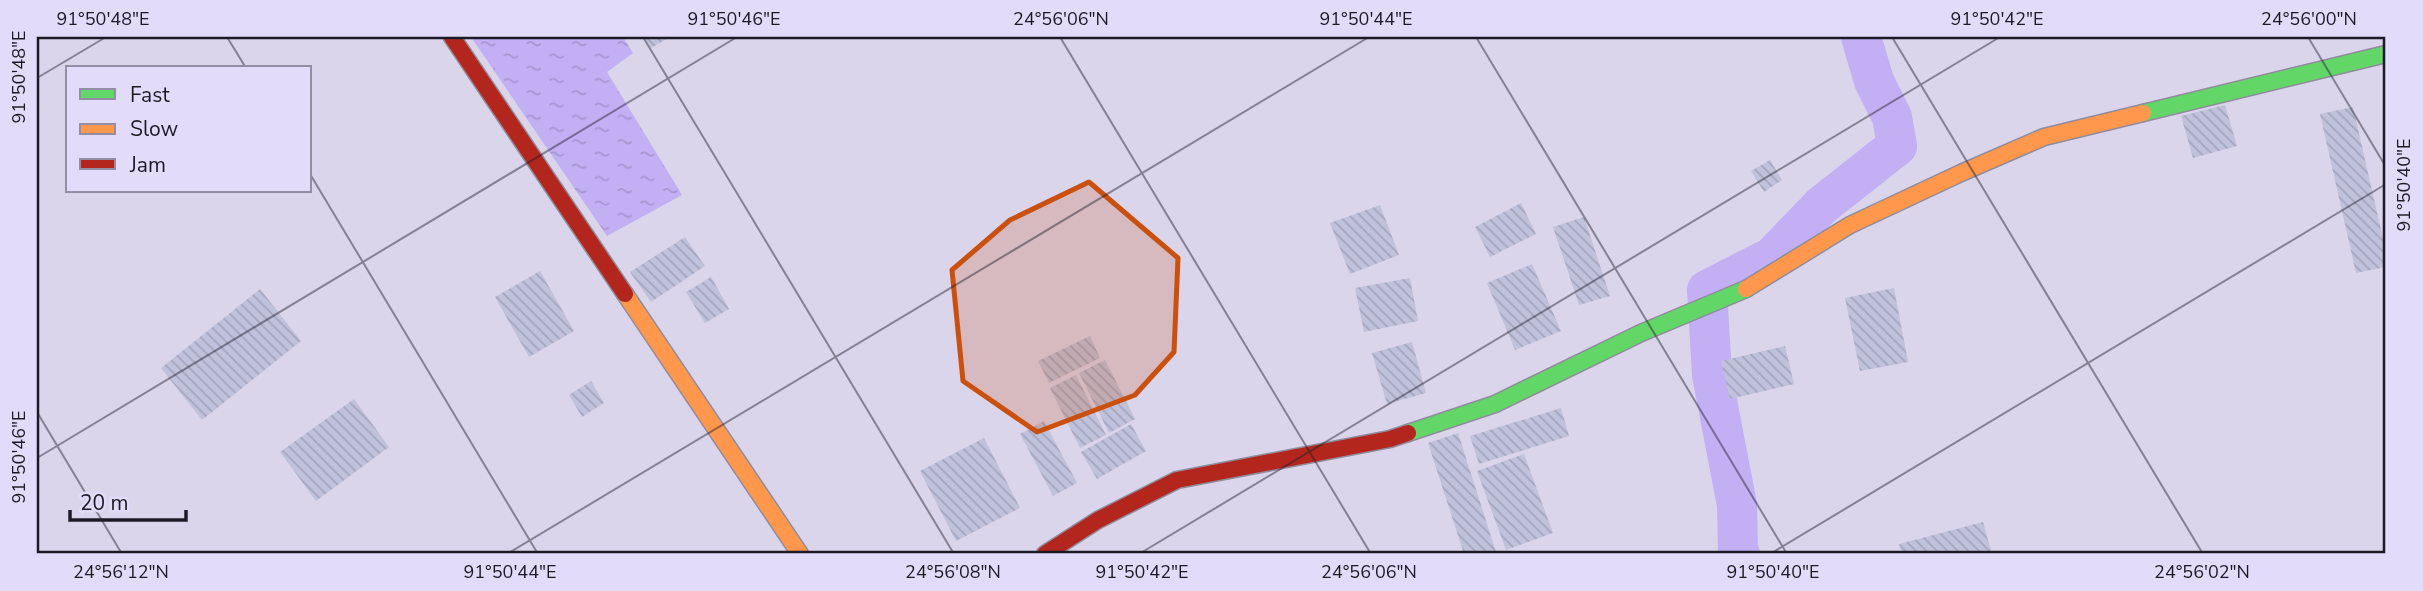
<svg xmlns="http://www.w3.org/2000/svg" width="2423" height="591" viewBox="0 0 2423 591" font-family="'Nunito Sans',sans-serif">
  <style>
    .water { fill: url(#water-ripples) }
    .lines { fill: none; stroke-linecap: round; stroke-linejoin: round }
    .canal { stroke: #c2aff4; stroke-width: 40 }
    .building { fill: url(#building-back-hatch) }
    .fast-casing { stroke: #908c9c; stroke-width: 19 }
    .slow-casing { stroke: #908c9c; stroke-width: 19 }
    .jam-casing { stroke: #908c9c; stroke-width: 19 }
    .fast { stroke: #63d668; stroke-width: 16 }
    .slow { stroke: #ff974d; stroke-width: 16 }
    .jam { stroke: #b3261e; stroke-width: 16 }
    .marked { fill: #ca5010; fill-opacity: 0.2; stroke: #ca5010; stroke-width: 5; stroke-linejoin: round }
    .ticks { fill: none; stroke: #1d1a27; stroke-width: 2; stroke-opacity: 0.45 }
    .neatline { fill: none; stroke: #1d1a27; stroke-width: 2.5 }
    .ticks-label { font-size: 18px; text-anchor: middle; fill: #1d1a27 }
  </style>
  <defs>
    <pattern id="water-ripples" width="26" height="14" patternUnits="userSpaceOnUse" patternTransform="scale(1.75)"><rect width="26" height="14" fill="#c2aff4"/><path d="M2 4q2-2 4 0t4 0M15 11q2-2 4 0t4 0" fill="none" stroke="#a696d1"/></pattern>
    <pattern id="building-back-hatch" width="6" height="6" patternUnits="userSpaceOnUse" patternTransform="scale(1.75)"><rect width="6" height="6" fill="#c0c1db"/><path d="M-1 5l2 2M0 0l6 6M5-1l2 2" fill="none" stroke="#a5a5bc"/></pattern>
  </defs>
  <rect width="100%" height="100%" fill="#dad5eb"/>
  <polygon class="water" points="471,37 623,37 633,53 607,72 682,195 607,236"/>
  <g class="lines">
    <polyline class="canal" points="1740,554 1738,550 1737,505 1712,375 1707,290 1772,257 1821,206 1897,146 1892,117 1874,81 1861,37"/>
  </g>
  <g class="building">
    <polygon points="644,37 670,37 651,48"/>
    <polygon points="2225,105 2237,146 2193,158 2181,116"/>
    <polygon points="2353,107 2386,252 2386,267 2356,273 2320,114"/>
    <polygon points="1770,160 1782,180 1764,192 1751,171"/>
    <polygon points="1521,203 1536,234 1490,257 1475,227"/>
    <polygon points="1380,205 1399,255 1350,274 1330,223"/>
    <polygon points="1584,217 1610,296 1579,305 1553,227"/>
    <polygon points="685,237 705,266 651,302 630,272"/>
    <polygon points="1532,264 1561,331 1515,350 1487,283"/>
    <polygon points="540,271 574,331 529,357 495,297"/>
    <polygon points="711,277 729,309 705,323 686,292"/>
    <polygon points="1410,278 1418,321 1364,332 1355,288"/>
    <polygon points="1894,288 1908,362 1860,371 1845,298"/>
    <polygon points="260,289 301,341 202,420 161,368"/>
    <polygon points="1090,336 1100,358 1049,383 1038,361"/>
    <polygon points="1412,342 1426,393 1387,404 1372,353"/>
    <polygon points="1785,346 1794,384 1730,399 1721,361"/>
    <polygon points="1105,360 1135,419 1109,433 1079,373"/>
    <polygon points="1076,375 1106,435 1080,448 1050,388"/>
    <polygon points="591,381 604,403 582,417 569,395"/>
    <polygon points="354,399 389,447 316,501 280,452"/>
    <polygon points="1561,408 1569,436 1479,464 1470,436"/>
    <polygon points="1044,421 1077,483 1053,496 1020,434"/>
    <polygon points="1131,424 1146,451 1097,479 1081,452"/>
    <polygon points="1458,433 1496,552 1489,554 1464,554 1428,443"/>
    <polygon points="984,438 1020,508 956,541 920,471"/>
    <polygon points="1524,454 1553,533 1506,550 1477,471"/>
    <polygon points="1983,522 1992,554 1902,554 1899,544"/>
  </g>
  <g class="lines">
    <defs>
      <g id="fast">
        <polyline points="2143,113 2386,54"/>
        <polyline points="1408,433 1495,404 1641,333 1746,289"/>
      </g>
      <g id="slow">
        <polyline points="1746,289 1850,225 1961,173 2044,137 2143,113"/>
        <polyline points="625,294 800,554"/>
      </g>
      <g id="jam">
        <polyline points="452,37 625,294"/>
        <polyline points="1045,554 1098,520 1177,480 1390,439 1408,433"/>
      </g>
    </defs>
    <use href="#fast" class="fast-casing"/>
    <use href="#slow" class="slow-casing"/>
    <use href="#jam" class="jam-casing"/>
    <use href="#fast" class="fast"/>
    <use href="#slow" class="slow"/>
    <use href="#jam" class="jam"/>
  </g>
  <path class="marked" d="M1089,182L1178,258L1174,352L1135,395L1037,432L963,381L952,270L1010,220Z"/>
  <path class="ticks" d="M227,37L246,68M643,37L954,554M1060,37L1371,554M1476,37L1787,554M1892,37L2203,554M2308,37L2386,167M37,78L106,37M310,174L538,554M37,412L122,554M37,458L737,37M507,554L1369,37M1139,554L2000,37M1770,554L2386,184"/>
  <rect width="2423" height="591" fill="none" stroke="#e2dcfa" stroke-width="77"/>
  <rect x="66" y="66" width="245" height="126" fill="#e2dcfa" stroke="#938ea6" stroke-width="2"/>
  <rect x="80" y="89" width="35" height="10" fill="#63d668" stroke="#938ea6" stroke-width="2"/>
  <text x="130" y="102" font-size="21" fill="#1d1a27">Fast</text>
  <rect x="80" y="124" width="35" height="10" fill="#ff974d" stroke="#938ea6" stroke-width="2"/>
  <text x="130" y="136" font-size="21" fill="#1d1a27">Slow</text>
  <rect x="80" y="159" width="35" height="10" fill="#b3261e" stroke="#938ea6" stroke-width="2"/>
  <text x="130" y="172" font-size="21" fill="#1d1a27">Jam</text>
  <path d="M70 510v10h116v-10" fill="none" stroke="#1d1a27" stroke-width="3.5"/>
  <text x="80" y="510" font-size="21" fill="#1d1a27" stroke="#e2dcfa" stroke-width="5" paint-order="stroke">20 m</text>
  <rect x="38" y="38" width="2346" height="514" class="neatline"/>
  <g class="ticks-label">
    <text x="103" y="25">91°50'48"E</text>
    <text x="734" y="25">91°50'46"E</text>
    <text x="1061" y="25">24°56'06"N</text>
    <text x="1366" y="25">91°50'44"E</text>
    <text x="1997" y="25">91°50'42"E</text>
    <text x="2309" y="25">24°56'00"N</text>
    <text transform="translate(19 77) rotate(-90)" y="6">91°50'48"E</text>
    <text transform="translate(2404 185) rotate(-90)" y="6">91°50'40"E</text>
    <text transform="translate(19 457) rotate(-90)" y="6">91°50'46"E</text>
    <text x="121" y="578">24°56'12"N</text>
    <text x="510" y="578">91°50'44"E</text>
    <text x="953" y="578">24°56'08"N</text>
    <text x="1142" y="578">91°50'42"E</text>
    <text x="1369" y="578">24°56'06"N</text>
    <text x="1773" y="578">91°50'40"E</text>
    <text x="2202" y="578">24°56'02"N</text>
  </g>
</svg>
